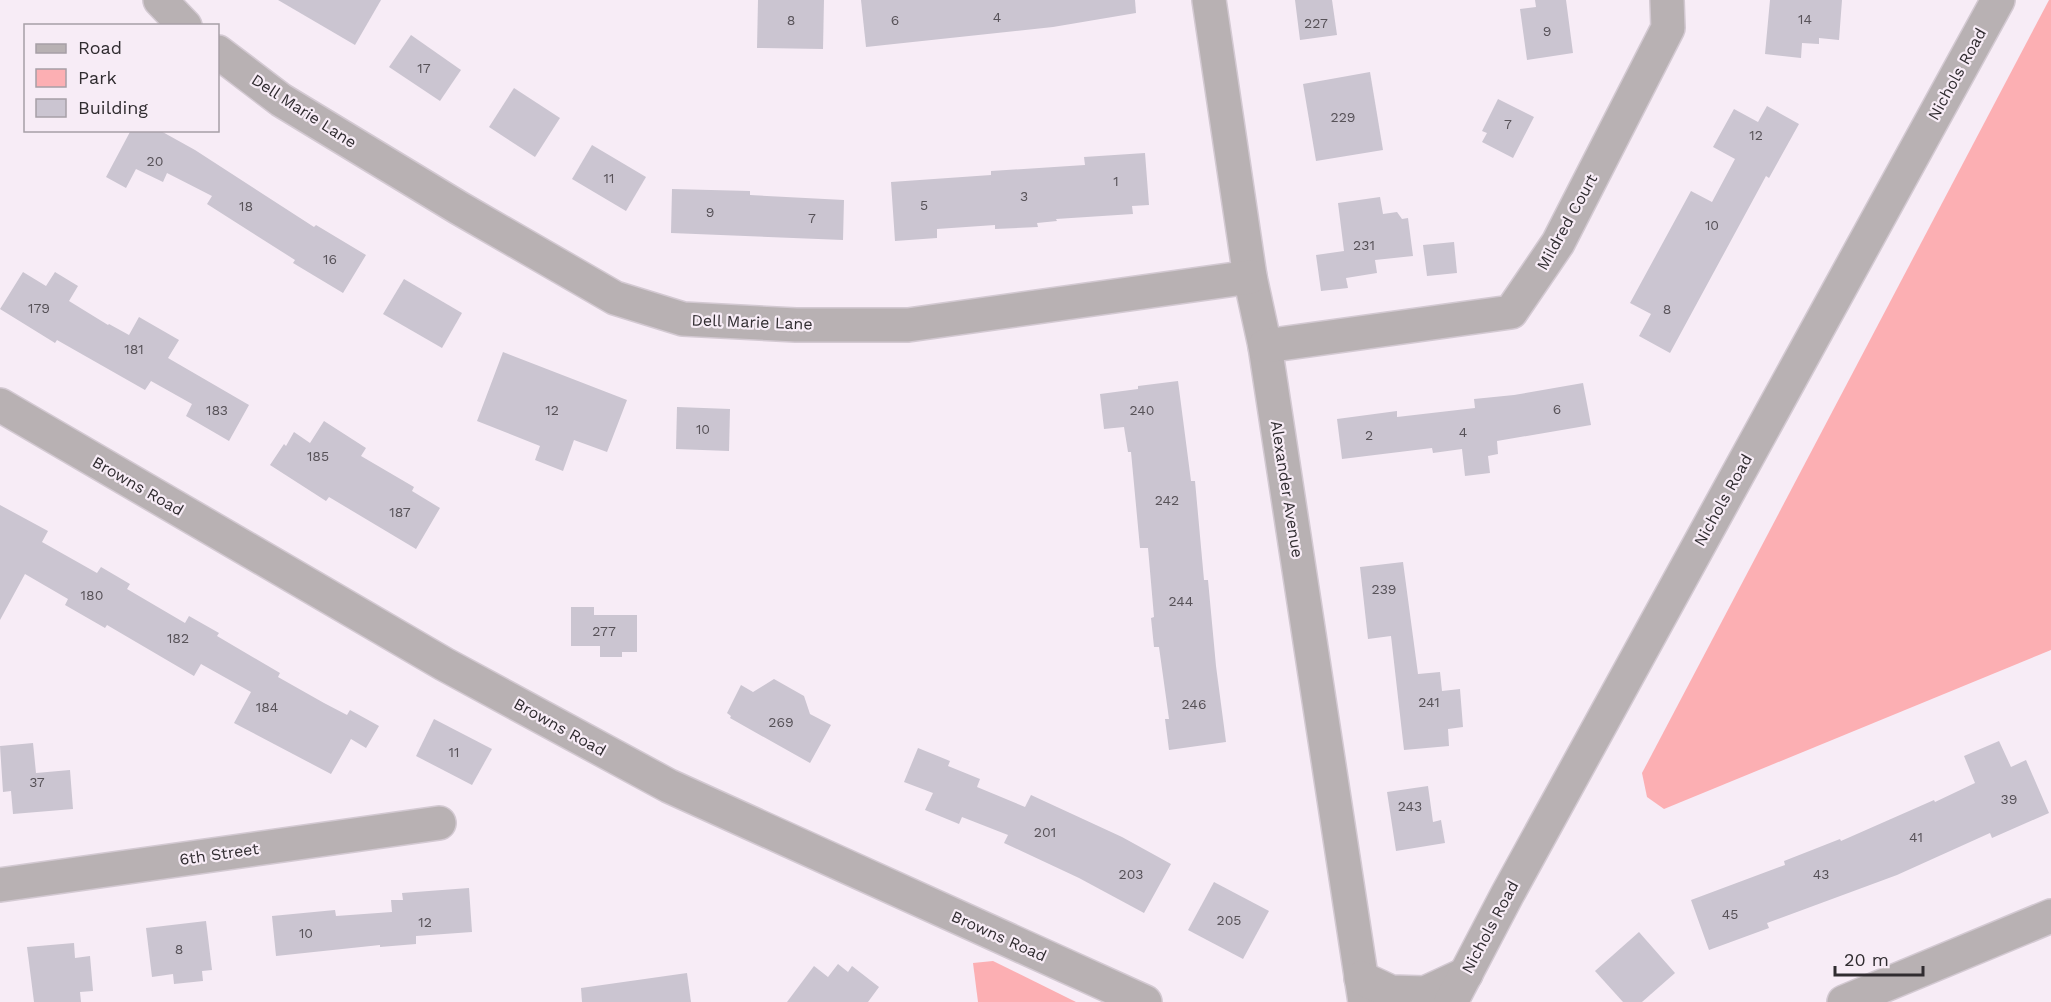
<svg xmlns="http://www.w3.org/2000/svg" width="2051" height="1002" viewBox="0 0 2051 1002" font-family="'Work Sans',sans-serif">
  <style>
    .green { fill: #fcafb3 }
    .building { fill: #cbc5d1 }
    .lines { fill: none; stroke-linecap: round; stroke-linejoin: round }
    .minor-casing { stroke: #d3c9d2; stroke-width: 36 }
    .minor { stroke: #b8b1b3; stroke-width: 33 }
    .labels { text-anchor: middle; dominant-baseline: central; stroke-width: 4.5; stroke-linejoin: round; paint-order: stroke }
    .number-label { font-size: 14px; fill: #575258 }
    .street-label { font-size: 16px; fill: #302c30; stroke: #f7ecf6 }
  </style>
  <rect width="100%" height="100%" fill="#f7ecf6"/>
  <g class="green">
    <polygon points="2049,0 2051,0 2051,650 1664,809 1647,797 1642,773"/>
    <polygon points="993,961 1076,1002 978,1002 973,963"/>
  </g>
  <g class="building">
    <polygon points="278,0 381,0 355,45"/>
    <polygon points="758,0 824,0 823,49 757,48"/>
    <polygon points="861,0 1135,0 1136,13 1053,27 866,47"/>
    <polygon points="1295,0 1332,0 1337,35 1300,40"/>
    <polygon points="1535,0 1566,0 1573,53 1527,60 1520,9 1536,7"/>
    <polygon points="1770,0 1842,0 1839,40 1819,38 1819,44 1802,43 1801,58 1765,54"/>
    <polygon points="411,35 461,70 440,101 389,67"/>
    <polygon points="1370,72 1383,150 1316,161 1303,84"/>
    <polygon points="514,88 560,118 535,157 489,127"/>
    <polygon points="1498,99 1534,117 1513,158 1482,142 1487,133 1482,131"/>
    <polygon points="1767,106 1799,124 1769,178 1766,176 1670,353 1639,336 1651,314 1630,303 1691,191 1712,202 1735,159 1713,147 1734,109 1758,122"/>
    <polygon points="131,130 159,130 195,150 314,227 316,225 366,255 343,293 293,263 295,260 207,204 212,196 167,173 163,182 136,169 126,188 106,177"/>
    <polygon points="592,145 646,177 626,211 572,179"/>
    <polygon points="1145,153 1149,205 1132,206 1133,214 1056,219 1057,221 1037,223 1038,227 995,229 995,225 937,229 937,238 895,241 891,182 991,175 991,171 1085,165 1084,157"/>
    <polygon points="672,189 750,191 750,195 844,200 843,240 671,233"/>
    <polygon points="1380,197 1383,214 1397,212 1402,219 1408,218 1413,256 1375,260 1377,273 1346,278 1348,288 1321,291 1316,255 1344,251 1338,203"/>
    <polygon points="1454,242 1457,273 1427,276 1423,245"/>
    <polygon points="23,272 46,286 55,272 78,286 69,301 108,325 109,324 129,335 139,317 179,340 168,358 249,405 229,441 186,416 192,404 151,381 145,390 57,340 55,343 0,309"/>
    <polygon points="404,279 462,313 442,348 383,314"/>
    <polygon points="503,352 627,400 607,452 574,440 563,471 535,460 540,446 477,421"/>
    <polygon points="1178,381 1191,481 1195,481 1204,580 1208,580 1216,666 1226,742 1169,750 1165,719 1169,719 1159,647 1154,647 1151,618 1154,617 1148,548 1140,548 1131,452 1128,452 1124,427 1104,429 1100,394 1138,389 1138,386"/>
    <polygon points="1583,383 1591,425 1497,441 1498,454 1488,456 1490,473 1465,476 1462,449 1433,453 1432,448 1342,459 1337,419 1397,411 1397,417 1475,408 1474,399 1514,395"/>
    <polygon points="677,407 730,409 729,451 676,449"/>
    <polygon points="324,421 366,448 361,456 414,487 412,491 440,508 416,549 329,497 326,501 270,465 284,444 286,446 294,432 310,443"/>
    <polygon points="0,505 48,531 42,542 97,573 101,567 130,584 127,589 185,623 189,616 219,633 217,636 280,673 278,677 324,703 347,715 350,710 379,726 366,748 351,739 331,774 234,723 251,692 201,664 194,676 107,625 105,628 65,605 68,599 25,574 0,620"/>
    <polygon points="1403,562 1418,674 1440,672 1442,691 1460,689 1463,727 1448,729 1449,746 1404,750 1391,636 1368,639 1360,567"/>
    <polygon points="571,607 594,607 594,615 637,615 637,652 622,652 622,657 600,657 600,646 571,646"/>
    <polygon points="774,679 804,696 810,714 831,725 810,763 730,718 731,716 727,713 741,685 753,692"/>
    <polygon points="434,719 492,749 472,785 416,756"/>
    <polygon points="1999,741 2011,767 2026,760 2049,813 1992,838 1990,833 1897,875 1767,923 1769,928 1709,950 1691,900 1785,865 1784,861 1840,839 1841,841 1934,800 1935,802 1975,783 1964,756"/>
    <polygon points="33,743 36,773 70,770 73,809 13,814 11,791 3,792 0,746"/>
    <polygon points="918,748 950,761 948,766 980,779 977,787 1025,807 1031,795 1122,837 1171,864 1144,913 1079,878 1004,843 1008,835 962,817 959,824 925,810 933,793 904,782"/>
    <polygon points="1428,786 1433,822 1441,820 1445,843 1396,851 1387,792"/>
    <polygon points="1214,882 1269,911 1243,959 1188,930"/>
    <polygon points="469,888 472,932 416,936 416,944 380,947 380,945 276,956 272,916 335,910 336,916 392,912 391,900 403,900 402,893"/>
    <polygon points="206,921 212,970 202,971 203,981 174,984 173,974 152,977 146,928"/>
    <polygon points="1639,932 1675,973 1642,1002 1623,1002 1595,971"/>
    <polygon points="74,943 75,958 90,956 93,991 80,992 81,1002 34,1002 27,947"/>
    <polygon points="838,964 848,972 852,966 879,987 868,1002 787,1002 814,966 828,977"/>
    <polygon points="687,973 691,1002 582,1002 581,988"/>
  </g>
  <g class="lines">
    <defs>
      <g id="minor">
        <polyline points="160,0 185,26"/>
        <polyline points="1209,0 1250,277 1265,346 1365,1002"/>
        <polyline points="218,52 281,100 459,208 615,298 683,319 796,325 908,325 1250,277"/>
        <polyline points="1265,346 1511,312 1558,243 1668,28 1667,0"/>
        <polyline points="0,405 444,664 669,786 1145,1002"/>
        <polyline points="0,885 439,823"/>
        <polyline points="1361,978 1391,992 1425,993 1466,974"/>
        <polyline points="1451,1002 1507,895 1998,0"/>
        <polyline points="1844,1002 2051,916"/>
      </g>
    </defs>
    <use href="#minor" class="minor-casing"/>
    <use href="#minor" class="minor"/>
  </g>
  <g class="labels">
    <g class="number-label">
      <text x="997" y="17">4</text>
      <text x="1805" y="19">14</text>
      <text x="791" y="20">8</text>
      <text x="895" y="20">6</text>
      <text x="1316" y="23">227</text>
      <text x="1547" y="31">9</text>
      <text x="424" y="68">17</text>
      <text x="1343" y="117">229</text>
      <text x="1508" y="124">7</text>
      <text x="1756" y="135">12</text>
      <text x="155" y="161">20</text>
      <text x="609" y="178">11</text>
      <text x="1116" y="181">1</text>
      <text x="1024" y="196">3</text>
      <text x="924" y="205">5</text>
      <text x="246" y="206">18</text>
      <text x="710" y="212">9</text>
      <text x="812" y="218">7</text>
      <text x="1712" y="225">10</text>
      <text x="1364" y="245">231</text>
      <text x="330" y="259">16</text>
      <text x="39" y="308">179</text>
      <text x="1667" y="309">8</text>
      <text x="134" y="349">181</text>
      <text x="1557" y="409">6</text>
      <text x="217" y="410">183</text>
      <text x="552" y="410">12</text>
      <text x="1142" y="410">240</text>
      <text x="703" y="429">10</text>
      <text x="1463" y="432">4</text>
      <text x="1369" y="435">2</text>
      <text x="318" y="456">185</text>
      <text x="1167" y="500">242</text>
      <text x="400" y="512">187</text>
      <text x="1384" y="589">239</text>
      <text x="92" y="595">180</text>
      <text x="1181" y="601">244</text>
      <text x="604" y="631">277</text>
      <text x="178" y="638">182</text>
      <text x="1429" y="702">241</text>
      <text x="1194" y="704">246</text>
      <text x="267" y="707">184</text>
      <text x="781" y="722">269</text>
      <text x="454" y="752">11</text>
      <text x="37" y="782">37</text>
      <text x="2009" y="799">39</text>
      <text x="1410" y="806">243</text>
      <text x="1045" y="832">201</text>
      <text x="1916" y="837">41</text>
      <text x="1131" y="874">203</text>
      <text x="1821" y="874">43</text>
      <text x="1730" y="914">45</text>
      <text x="1229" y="920">205</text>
      <text x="425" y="922">12</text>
      <text x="306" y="933">10</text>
      <text x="179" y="949">8</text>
    </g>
    <g class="street-label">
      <text transform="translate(1957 74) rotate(-61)">Nichols Road</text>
      <text transform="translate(304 111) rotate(33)">Dell Marie Lane</text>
      <text transform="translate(1567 222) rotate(-61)">Mildred Court</text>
      <text transform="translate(752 322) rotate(2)">Dell Marie Lane</text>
      <text transform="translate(138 486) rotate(30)">Browns Road</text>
      <text transform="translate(1287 489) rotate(81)">Alexander Avenue</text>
      <text transform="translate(1723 500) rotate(-61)">Nichols Road</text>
      <text transform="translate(560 727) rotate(29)">Browns Road</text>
      <text transform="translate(219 854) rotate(-8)">6th Street</text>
      <text transform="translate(1490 927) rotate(-62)">Nichols Road</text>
      <text transform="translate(999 936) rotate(24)">Browns Road</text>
    </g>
  </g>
  <rect x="24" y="24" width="195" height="108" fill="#f7ecf6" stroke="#a79fa7" stroke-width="1.5"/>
  <rect x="36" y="44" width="30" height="9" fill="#b8b1b3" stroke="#a79fa7" stroke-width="1.5"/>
  <text x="78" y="54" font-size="18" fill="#302c30">Road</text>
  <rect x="36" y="69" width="30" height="18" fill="#fcafb3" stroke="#a79fa7" stroke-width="1.5"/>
  <text x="78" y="84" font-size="18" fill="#302c30">Park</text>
  <rect x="36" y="99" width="30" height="18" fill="#cbc5d1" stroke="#a79fa7" stroke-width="1.5"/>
  <text x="78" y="114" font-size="18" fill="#302c30">Building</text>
  <path d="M1835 966v9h88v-9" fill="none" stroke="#302c30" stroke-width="3"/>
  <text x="1844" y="966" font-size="18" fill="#302c30" stroke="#f7ecf6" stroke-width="4.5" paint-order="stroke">20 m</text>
</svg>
